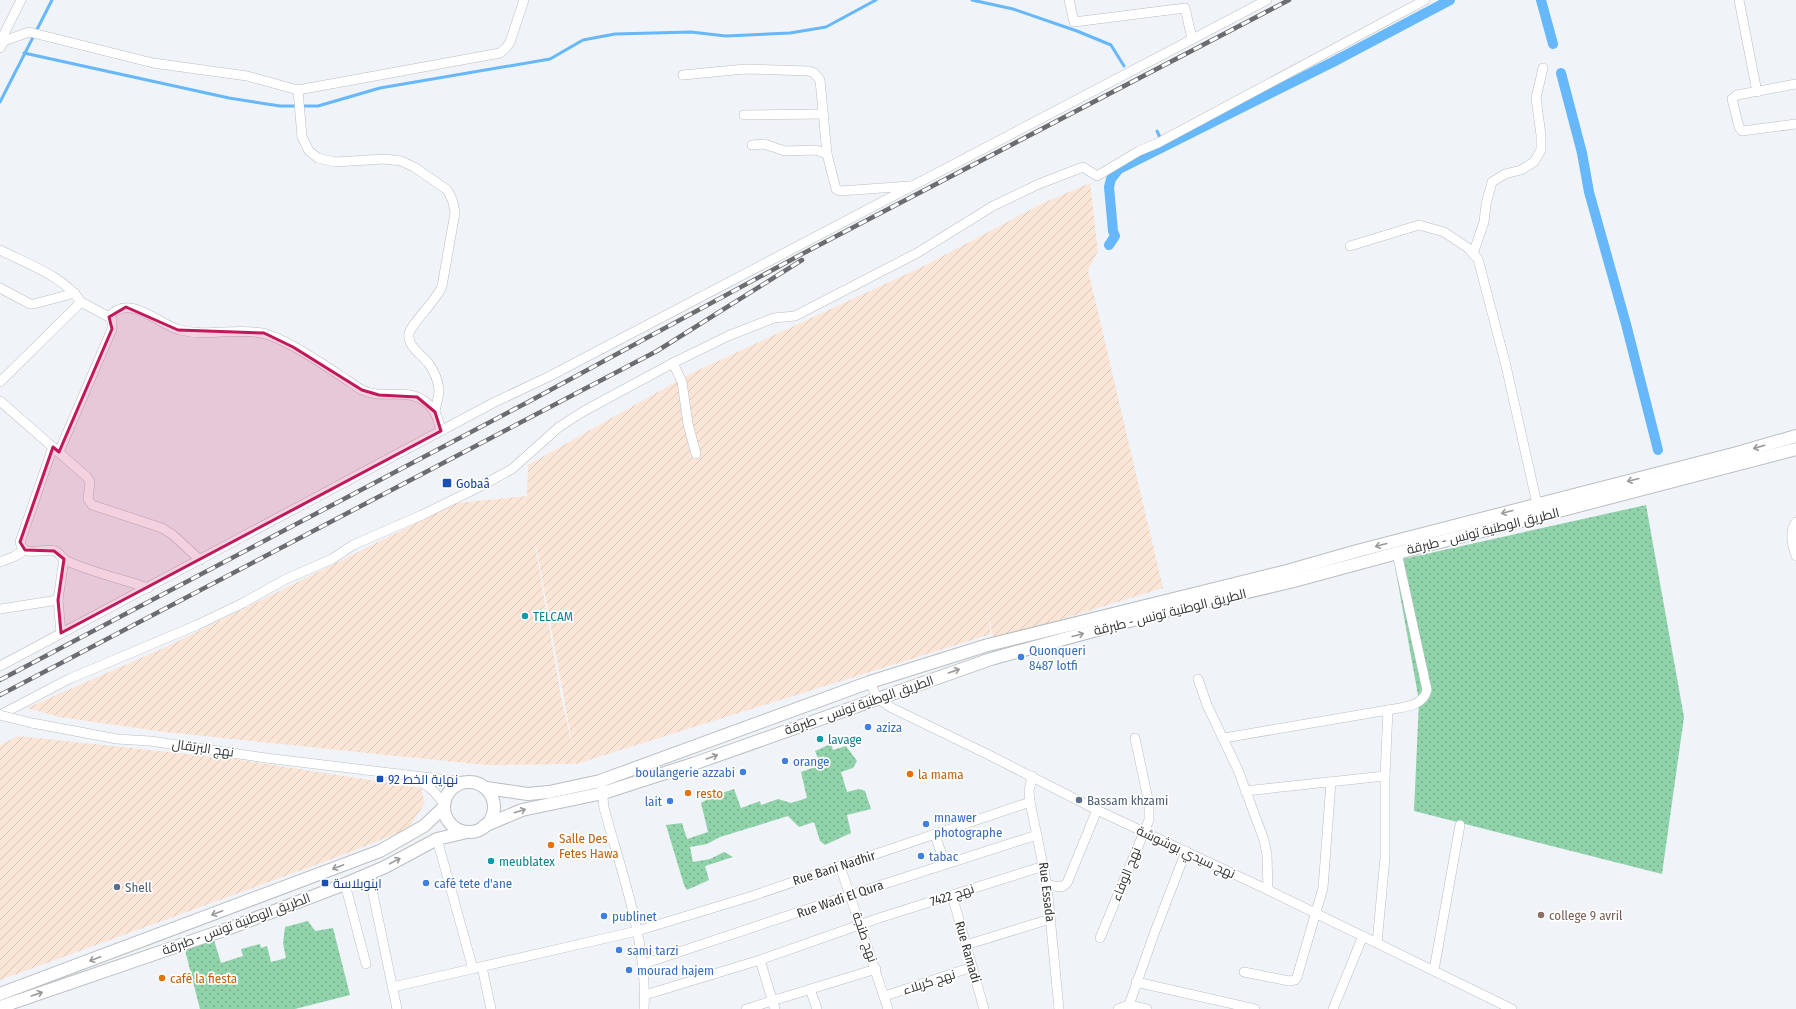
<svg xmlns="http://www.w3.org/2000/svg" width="1796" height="1009" viewBox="0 0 1796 1009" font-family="'Fira Sans Condensed',Cairo,sans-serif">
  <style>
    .industrial { fill: url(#industrial-furrows); fill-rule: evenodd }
    .green { fill: url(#green-dots) }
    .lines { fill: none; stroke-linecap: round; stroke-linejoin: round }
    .stream { stroke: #66b8fa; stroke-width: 3 }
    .canal { stroke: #66b8fa; stroke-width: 10 }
    .minor-casing { stroke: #babec2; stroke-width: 10 }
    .major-casing { stroke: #babec2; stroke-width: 14 }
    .minor { stroke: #fff; stroke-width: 9 }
    .major { stroke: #fff; stroke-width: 12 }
    .rail-casing { stroke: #6b6c6f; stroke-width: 4.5 }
    .rail { stroke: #fff; stroke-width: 3; stroke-dasharray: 9; stroke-linecap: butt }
    .minor-bridge-casing { stroke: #babec2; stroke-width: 10; stroke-linecap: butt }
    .minor-bridge { stroke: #fff; stroke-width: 9 }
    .oneway { stroke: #9a9a9b }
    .marked { fill: #c2185b; fill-opacity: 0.2; stroke: #c2185b; stroke-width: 3; stroke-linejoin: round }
    .transit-dot { fill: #1a4fb4; stroke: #fff; stroke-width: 1.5 }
    .culture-dot { fill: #0f9aa8; stroke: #fff; stroke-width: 1.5 }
    .shop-dot { fill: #3f7fe0; stroke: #fff; stroke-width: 1.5 }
    .food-dot { fill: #e8710a; stroke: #fff; stroke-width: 1.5 }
    .service-dot { fill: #5c6f8a; stroke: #fff; stroke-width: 1.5 }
    .education-dot { fill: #8d6e63; stroke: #fff; stroke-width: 1.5 }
    .labels { text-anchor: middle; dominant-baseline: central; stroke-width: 3.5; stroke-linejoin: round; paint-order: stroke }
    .transit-label { font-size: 13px; fill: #164399; stroke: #fff; text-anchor: start }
    .street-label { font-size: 13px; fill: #343537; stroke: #fff }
    .culture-label { font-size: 13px; fill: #0d838f; stroke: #fff; text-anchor: start }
    .shop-label { font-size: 13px; fill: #366cbe; stroke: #fff; text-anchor: start }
    .food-label { font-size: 13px; fill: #c56008; stroke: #fff; text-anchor: start }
    .service-label { font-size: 13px; fill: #4e5e75; stroke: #fff; text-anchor: start }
    .education-label { font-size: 13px; fill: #785e54; stroke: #fff; text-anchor: start }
  </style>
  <defs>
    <pattern id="industrial-furrows" width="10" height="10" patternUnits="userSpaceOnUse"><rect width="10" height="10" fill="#fbe5d7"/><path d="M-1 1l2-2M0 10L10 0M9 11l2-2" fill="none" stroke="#d8c5b9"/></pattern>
    <pattern id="green-dots" width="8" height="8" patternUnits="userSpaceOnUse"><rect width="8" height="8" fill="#90d2aa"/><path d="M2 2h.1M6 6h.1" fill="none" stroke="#76ab8b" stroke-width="1.8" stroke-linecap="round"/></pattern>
  </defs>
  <rect width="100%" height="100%" fill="#f0f4f8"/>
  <g class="industrial">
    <path d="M1090,183L1098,251L1088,270L1163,588L994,640L986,608L991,634L576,764L489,765L446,761L165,732L60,717L27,708L166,647L457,503L527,496L528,465L690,374L924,266L1041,204ZM535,545H536L573,748L561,697Z"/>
    <polygon points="18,736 235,759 421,788 425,803 408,829 340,856 0,980 0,745"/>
  </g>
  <g class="green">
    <polygon points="1646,505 1684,717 1662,874 1414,811 1419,701 1394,561"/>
    <polygon points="831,744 833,750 846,746 857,761 853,768 841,772 847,792 859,789 865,791 871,809 847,815 851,833 825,845 820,841 814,822 799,827 788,816 720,837 707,844 690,847 693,862 710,859 724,852 733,857 705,866 709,880 687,890 684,885 666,825 682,823 687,839 708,832 701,803 713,796 734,789 741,808 760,801 761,805 778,799 791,803 807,798 801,772 821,765 815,751"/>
    <polygon points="308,921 315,931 333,928 350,995 295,1009 200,1009 185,950 214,940 221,963 243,956 241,949 260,944 261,948 267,946 271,962 286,958 283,943 285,927"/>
  </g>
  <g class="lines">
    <g class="stream">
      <polyline points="972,0 1013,9 1077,31 1111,45 1124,66"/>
      <polyline points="24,53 229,98 280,106 318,106 380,88 550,59 583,40 615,34 691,32 726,36 790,33 826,27 876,0"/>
      <polyline points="0,102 52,0"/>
      <polyline points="1157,131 1164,146"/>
    </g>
    <g class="canal">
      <polyline points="1541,0 1553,44"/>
      <polyline points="1561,73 1582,153 1589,192 1626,324 1658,450"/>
      <polyline points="1109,245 1115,236 1113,231 1109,187 1111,179 1119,169 1333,62 1450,0"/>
    </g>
    <defs>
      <g id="minor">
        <polyline points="1069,0 1074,22 1185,8 1192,39"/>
        <polyline points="1739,0 1757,92"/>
        <polyline points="4,41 29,32 153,63 247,76 298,90 500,53 506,48 510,42 524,0"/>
        <polyline points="0,48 4,41 2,38 21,0"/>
        <polyline points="683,75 745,69 809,71 814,73 820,80 827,154 836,189 840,191 910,186"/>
        <polyline points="1796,84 1737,95 1732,99 1739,127 1742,131 1796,124"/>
        <path d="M298,90L302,137L309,151L318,158L335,162L384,159L401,161L414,167L446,189L449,193L453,202L455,213L442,286C436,302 411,323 409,334C407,347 423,355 429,364C434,371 438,381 439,390C439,397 436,405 435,412"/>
        <polyline points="744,115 823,114"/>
        <polyline points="752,145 764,144 785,151 816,150 827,154"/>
        <polyline points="1350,246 1419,225 1444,232 1468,248 1478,259 1506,366 1537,504"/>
        <path d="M0,250C27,264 64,276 81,302L0,382"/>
        <polyline points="1473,254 1484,222 1486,204 1492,182 1505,174 1521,170 1534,162 1541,150 1541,135 1536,98 1543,68"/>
        <polyline points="0,288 30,304 34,304 75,293"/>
        <path d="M109,317C129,292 159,325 180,330C207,337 234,328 262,333C285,338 326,366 347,380C352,383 356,387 362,390C382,400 405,388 423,400C435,408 438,418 441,431"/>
        <polyline points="673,363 682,382 688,424 696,454"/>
        <polyline points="0,401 87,477 90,482 88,499 92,505 162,528 173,535 200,560"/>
        <path d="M53,447L20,542C23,559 44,547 55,551C60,553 62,559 67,561C91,572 122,579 148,588"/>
        <polyline points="59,452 112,329 112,320 109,317 81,302"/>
        <path d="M1796,522C1789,531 1792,546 1796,556"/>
        <polyline points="0,562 13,557 25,550"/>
        <polyline points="0,609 58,600"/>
        <polyline points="61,633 58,600 64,559"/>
        <polyline points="0,666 493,403 550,376 1267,0"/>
        <polyline points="1198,679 1207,705 1238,770 1264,840 1267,855 1268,890"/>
        <polyline points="870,682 877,698 892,708 987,754 1097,810 1268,890 1512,1009"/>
        <polyline points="0,715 69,679 197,625 243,603 286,579 332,559 353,545 422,515 483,485 512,469 559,427 584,411 673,363 728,336 774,318 795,316 917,253 993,206 1039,184 1083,167 1097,176 1139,151 1158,143 1425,0"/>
        <polyline points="32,723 117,739 150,741 266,758 465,782"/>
        <path d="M1224,738L1388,710C1402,707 1423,707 1427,690L1397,553"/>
        <polyline points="1032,776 1029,791 1030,802 1047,885 1059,1009"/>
        <path d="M415,779C429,785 435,792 444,804"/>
        <path d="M602,788L604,808C621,871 648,943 644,1009"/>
        <polyline points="1245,791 1385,776"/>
        <polyline points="935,835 945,864"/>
        <polyline points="437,839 473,969"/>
        <polyline points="840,866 888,1009"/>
        <polyline points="371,872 372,889 397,1009"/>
        <polyline points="345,884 366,964"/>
        <polyline points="1047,885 1062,887 1067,883 1097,810"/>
        <polyline points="952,895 984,1009"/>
        <polyline points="1100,938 1149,820 1149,804 1135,738"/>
        <polyline points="1377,943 1385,858 1385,776 1388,710"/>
        <polyline points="966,945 1050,919"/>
        <polyline points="760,960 775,1009"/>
        <polyline points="643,964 850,895 1037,835"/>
        <polyline points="482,967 491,1009"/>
        <polyline points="1434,970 1460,825"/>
        <polyline points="1244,972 1289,981 1295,980 1297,977 1323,888 1331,782"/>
        <polyline points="1136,982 1255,1009"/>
        <polyline points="393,987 637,931 749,897 1030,802"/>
        <polyline points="810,989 817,1009"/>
        <polyline points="645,995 760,960 879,918 1044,866"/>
        <polyline points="885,996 972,967"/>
        <polyline points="1129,1005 1154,934 1186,851"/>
        <polyline points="746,1009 876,969"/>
        <polyline points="1118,1009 1129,1005 1147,1009"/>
        <polyline points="1333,1009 1363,936"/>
      </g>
      <g id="major">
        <circle cx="469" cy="807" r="25"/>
        <polyline points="486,788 528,794 549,792 600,781 870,682 988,645 1287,571 1357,551 1737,453 1796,436"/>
        <polyline points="484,826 522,810 603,793 693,764 991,659 1166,611 1290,582 1390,555 1796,449"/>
        <polyline points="0,994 380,851 424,826 444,807"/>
        <polyline points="0,1007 230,928 345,884 385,867 437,839 467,832"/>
      </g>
    </defs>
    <use href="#minor" class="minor-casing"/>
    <use href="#major" class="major-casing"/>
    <use href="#minor" class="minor"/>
    <use href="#major" class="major"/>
    <defs>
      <g id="rail">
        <polyline points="0,680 530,401 802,254 1289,0"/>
        <polyline points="0,695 657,351 802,260"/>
      </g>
    </defs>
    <use href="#rail" class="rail-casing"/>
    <use href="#rail" class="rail"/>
    <defs>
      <polyline id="minor-bridge" points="0,715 32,723"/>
    </defs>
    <use href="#minor-bridge" class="minor-bridge-casing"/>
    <use href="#minor-bridge" class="minor-bridge"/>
  </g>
  <defs><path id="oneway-shaft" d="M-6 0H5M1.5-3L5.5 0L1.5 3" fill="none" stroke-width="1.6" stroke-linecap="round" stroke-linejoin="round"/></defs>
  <g class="oneway">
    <use href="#oneway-shaft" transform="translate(1759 447) rotate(164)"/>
    <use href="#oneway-shaft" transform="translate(1633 480) rotate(166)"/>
    <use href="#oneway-shaft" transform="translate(1507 512) rotate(165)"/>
    <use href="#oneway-shaft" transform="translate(1381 545) rotate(165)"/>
    <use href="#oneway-shaft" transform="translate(1078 635) rotate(-15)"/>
    <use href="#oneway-shaft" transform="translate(954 671) rotate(-19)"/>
    <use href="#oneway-shaft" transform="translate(712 757) rotate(-20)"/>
    <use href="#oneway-shaft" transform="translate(520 811) rotate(-17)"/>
    <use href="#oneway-shaft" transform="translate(395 861) rotate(-28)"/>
    <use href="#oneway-shaft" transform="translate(338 867) rotate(159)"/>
    <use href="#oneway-shaft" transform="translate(217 913) rotate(159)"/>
    <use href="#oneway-shaft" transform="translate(95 959) rotate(159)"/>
    <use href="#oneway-shaft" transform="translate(37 994) rotate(-19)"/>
  </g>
  <path class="marked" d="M126,307L178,330L264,333L293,347L362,390L379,395L417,397L435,412L441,431L61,633L58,600L64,559L54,551L25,550L20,542L53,447L59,452L112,329L109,317Z"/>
  <g class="transit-dot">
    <rect x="442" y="478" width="10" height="10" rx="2"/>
    <rect x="376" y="775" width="8" height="8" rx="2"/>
    <rect x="321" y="879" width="8" height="8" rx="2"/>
  </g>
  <g class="culture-dot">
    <circle cx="525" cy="616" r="4"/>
    <circle cx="820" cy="739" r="4"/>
    <circle cx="491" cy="861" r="4"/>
  </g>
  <g class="shop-dot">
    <circle cx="1021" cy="657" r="4"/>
    <circle cx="868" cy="727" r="4"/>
    <circle cx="785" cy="761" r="4"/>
    <circle cx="743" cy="772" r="4"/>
    <circle cx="670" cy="801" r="4"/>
    <circle cx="926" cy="824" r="4"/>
    <circle cx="921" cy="856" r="4"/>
    <circle cx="426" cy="883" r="4"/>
    <circle cx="604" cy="916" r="4"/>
    <circle cx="619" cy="950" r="4"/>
    <circle cx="629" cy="970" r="4"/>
  </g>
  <g class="food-dot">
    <circle cx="910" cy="774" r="4"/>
    <circle cx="688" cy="793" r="4"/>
    <circle cx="551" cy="845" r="4"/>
    <circle cx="162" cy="978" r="4"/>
  </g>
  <g class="service-dot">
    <circle cx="1079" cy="800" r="4"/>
    <circle cx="117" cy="887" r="4"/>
  </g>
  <circle class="education-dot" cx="1541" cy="915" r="4"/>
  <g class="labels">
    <g class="transit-label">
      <text x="456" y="483">Gobaâ</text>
      <text x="388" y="779">نهاية الخط 92</text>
      <text x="333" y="883">اينوبلاسة</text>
    </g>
    <g class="street-label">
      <text transform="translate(1483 531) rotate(-14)">الطريق الوطنية تونس - طبرقة</text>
      <text transform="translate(1170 612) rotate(-14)">الطريق الوطنية تونس - طبرقة</text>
      <text transform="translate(859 705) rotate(-19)">الطريق الوطنية تونس - طبرقة</text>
      <text transform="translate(203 748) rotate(8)">نهج البرتقال</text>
      <text transform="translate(1186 852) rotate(25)">نهج سيدي بوشوشة</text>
      <text transform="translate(834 868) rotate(-18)">Rue Bani Nadhir</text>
      <text transform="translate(1126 874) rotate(-68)">نهج الوفاء</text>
      <text transform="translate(1047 892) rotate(83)">Rue Essada</text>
      <text transform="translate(952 895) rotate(-18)">نهج 7422</text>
      <text transform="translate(840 899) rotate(-19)">Rue Wadi El Qura</text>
      <text transform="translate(236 924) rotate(-20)">الطريق الوطنية تونس - طبرقة</text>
      <text transform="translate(865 937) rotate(71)">نهج طنجة</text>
      <text transform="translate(968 952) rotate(74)">Rue Ramadi</text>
      <text transform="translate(929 982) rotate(-18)">نهج كربلاء</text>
    </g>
    <g class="culture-label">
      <text x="533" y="616">TELCAM</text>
      <text x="828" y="739">lavage</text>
      <text x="499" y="861">meublatex</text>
    </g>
    <g class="shop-label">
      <text x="1029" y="650">Quonqueri<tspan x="1029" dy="15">8487 lotfi</tspan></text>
      <text x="876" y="727">aziza</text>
      <text x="793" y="761">orange</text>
      <text x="735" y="772" text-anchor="end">boulangerie azzabi</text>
      <text x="662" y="801" text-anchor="end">lait</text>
      <text x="934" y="817">mnawer<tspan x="934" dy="15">photographe</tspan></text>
      <text x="929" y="856">tabac</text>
      <text x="434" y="883">café tete d'ane</text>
      <text x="612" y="916">publinet</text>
      <text x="627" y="950">sami tarzi</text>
      <text x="637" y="970">mourad hajem</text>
    </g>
    <g class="food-label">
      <text x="918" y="774">la mama</text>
      <text x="696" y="793">resto</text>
      <text x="559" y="838">Salle Des<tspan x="559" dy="15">Fetes Hawa</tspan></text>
      <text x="170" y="978">café la fiesta</text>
    </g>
    <g class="service-label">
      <text x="1087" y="800">Bassam khzami</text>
      <text x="125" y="887">Shell</text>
    </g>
    <g class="education-label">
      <text x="1549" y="915">college 9 avril</text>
    </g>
  </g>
</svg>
